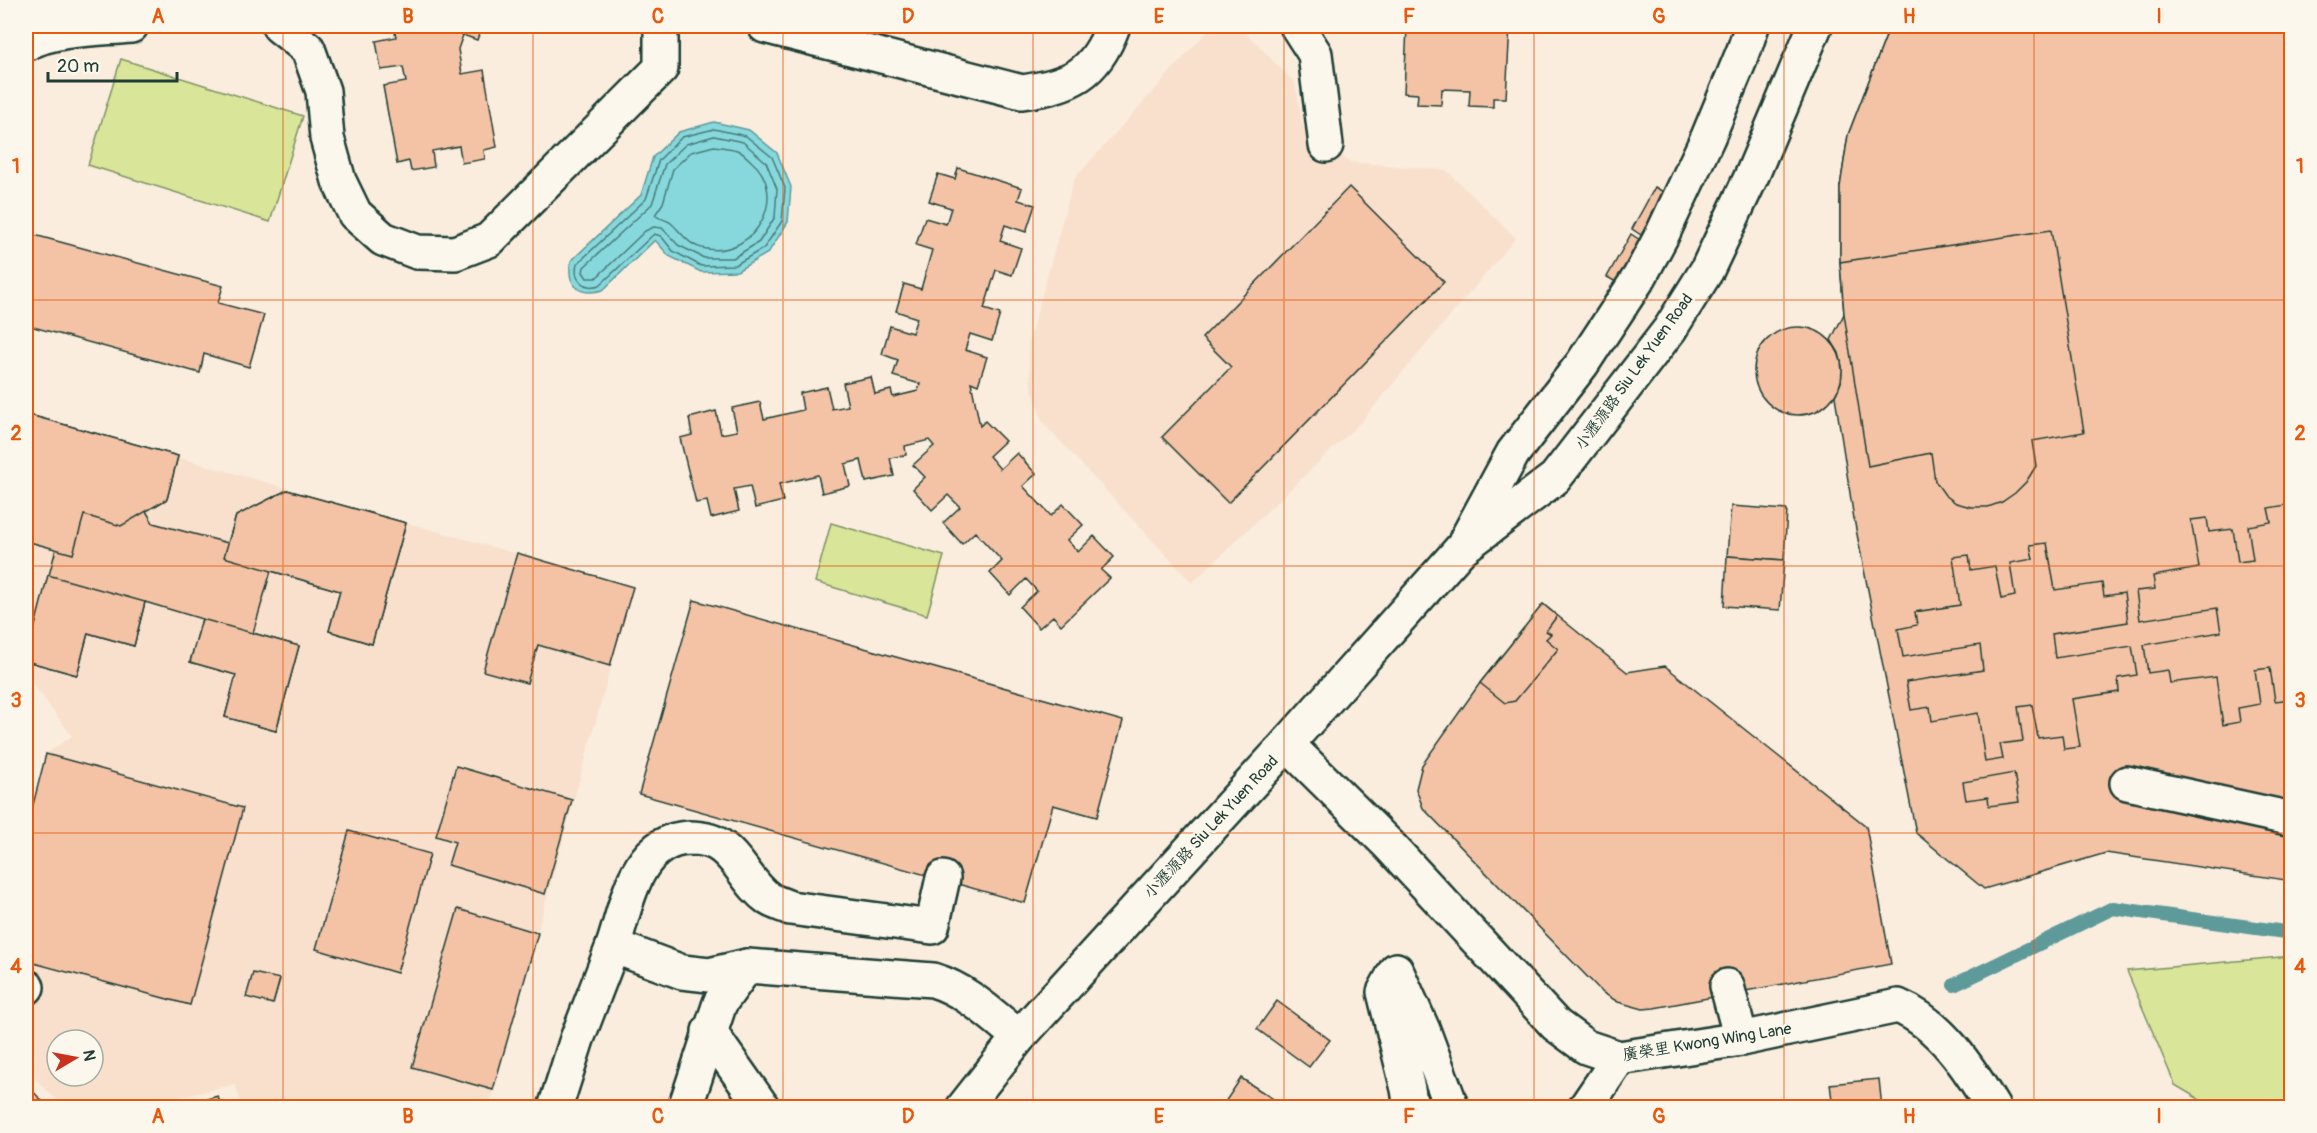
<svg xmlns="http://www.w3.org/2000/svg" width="2317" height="1133" viewBox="0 0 2317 1133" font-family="Pangolin,'LXGW WenKai TC',sans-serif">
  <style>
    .built { fill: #f8e0cd; fill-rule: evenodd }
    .green { fill: #d9e598; stroke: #7c9166; stroke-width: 1.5 }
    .water { fill: #87d8dd; stroke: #5d9a99; stroke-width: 1.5 }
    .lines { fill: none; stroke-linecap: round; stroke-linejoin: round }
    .shore { stroke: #497b78; stroke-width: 1.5 }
    .stream { stroke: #5d9a99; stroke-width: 14 }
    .building { fill: #f4c3a5; stroke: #1f3d34; stroke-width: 1.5 }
    .minor-casing { stroke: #1f3d34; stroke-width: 38 }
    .minor { stroke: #fbf7ec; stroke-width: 33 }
    .grid { fill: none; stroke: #e8590c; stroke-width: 1.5; stroke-opacity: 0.55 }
    .labels { text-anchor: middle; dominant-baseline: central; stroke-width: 5; stroke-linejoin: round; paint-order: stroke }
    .street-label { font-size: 16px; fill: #1f3d34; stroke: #fbf7ec }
    .neatline { fill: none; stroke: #e8590c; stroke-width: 2 }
    .grid-label { font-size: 20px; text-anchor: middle; font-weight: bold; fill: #e8590c }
  </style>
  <rect width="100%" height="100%" fill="#faedde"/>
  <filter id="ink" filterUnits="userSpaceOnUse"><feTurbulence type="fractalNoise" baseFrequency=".0167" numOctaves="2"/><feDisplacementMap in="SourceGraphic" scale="12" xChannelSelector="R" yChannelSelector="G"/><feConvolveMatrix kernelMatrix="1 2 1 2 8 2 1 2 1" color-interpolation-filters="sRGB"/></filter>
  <g filter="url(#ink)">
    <g class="built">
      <polygon points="1212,26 1239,26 1295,83 1303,127 1326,145 1350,162 1446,170 1516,238 1361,422 1192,583 1043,423 1031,386 1028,345 1074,179"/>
      <path d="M26,414L633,587L489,1107H242L235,1084L143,1107H64L26,1070V832L46,754L72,736L26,675ZM57,1040H93V1076H57Z"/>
    </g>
    <g class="green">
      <polygon points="121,59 303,116 270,222 88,165"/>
      <polygon points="831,523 944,556 927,615 815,582"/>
      <polygon points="2291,956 2291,1107 2212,1107 2175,1085 2127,971"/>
    </g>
    <path class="water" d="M714,122L749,130L777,153L791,187L788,222L768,253L737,271L701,272L669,256L655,240L603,290C579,297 566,285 571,261L641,195L653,157L679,132Z"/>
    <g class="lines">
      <g class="shore">
        <path d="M714,129L746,136L772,157L785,188L782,221L764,248L735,265L701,266L673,251L661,236L654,234L600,285C584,290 573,280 577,264L646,199L659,160L682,137Z"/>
        <polygon points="714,136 743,142 766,162 777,189 775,217 759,242 733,258 704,258 678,245 662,228 654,227 645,231 596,278 587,278 583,272 584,267 652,204 665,164 686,144"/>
        <path d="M714,146C721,147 730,148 737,150C742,152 747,157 751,161C790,194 756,257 707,249C689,247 682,233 671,223C666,219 659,219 655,215L663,203L673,169L691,152Z"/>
      </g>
      <polyline class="stream" points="1954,985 2113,908 2292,933"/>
    </g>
    <g class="building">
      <polygon points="401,26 482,26 477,40 463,35 458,49 462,74 484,70 497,147 484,150 485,159 462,163 459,146 432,151 434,167 411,171 409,161 397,164 383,86 406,82 403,67 381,70 376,41 396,37 394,27"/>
      <polygon points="1407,26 1510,26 1506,98 1493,98 1493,107 1469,106 1470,90 1442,89 1441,105 1417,104 1418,94 1404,93"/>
      <polygon points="1890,26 2088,26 2075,39 2063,43 2081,147 2122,140 2130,200 2158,195 2196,414 2084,432 2051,230 1840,262 1840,187 1848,135"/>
      <polygon points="1890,26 2292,26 2292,881 2106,853 1984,889 1916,833 1854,519 1835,396 1841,382 1842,367 1839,353 1831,340 1844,314 1840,262 1840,187 1848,135"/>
      <polygon points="958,168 1022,188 1018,200 1035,205 1026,232 1005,225 1000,241 1021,248 1012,275 996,270 984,309 1000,314 992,341 970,334 965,350 987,357 978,385 971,382 980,426 985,421 1005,441 989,456 1000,469 1017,453 1036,474 1023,486 1051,516 1063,504 1083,525 1067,540 1078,552 1094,536 1114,557 1101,570 1110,578 1061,625 1053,616 1039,628 1020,607 1037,591 1026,579 1010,595 990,573 1002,561 975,532 962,544 943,523 960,507 948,495 932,510 913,489 925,477 913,465 934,446 929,440 905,446 906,455 890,458 894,476 866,482 861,460 845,464 850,486 822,493 818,475 779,484 783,501 755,508 750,486 734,489 739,511 711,518 707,501 696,503 680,438 692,435 689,418 716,411 721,434 737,431 732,408 760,402 764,419 803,410 800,393 827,387 832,409 848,406 843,383 871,377 875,394 891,390 893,397 918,391 920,384 893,376 898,360 882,354 890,326 912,333 917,318 896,311 904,284 921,289 932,250 916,245 925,218 946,224 951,208 929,201 938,174 955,179"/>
      <polygon points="1349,187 1444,282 1228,503 1162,437 1231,367 1202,338"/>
      <polygon points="1655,187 1665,193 1641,235 1632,229"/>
      <polygon points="2051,230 2084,432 2032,441 2036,466 2026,482 2015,493 2002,502 1988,507 1971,507 1956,503 1945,495 1935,481 1931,453 1868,466 1844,314 1840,262"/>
      <polygon points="27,233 223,286 218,303 264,315 249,367 204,354 200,373 26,325 26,241"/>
      <polygon points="1631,234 1640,240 1616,282 1607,277"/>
      <circle cx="1798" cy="371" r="44"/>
      <polygon points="26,414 178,456 167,499 146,511 153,523 228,543 236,516 287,490 406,523 372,644 329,631 340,591 271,571 253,633 299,646 276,731 225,717 236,675 190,662 202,619 145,602 134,646 88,633 77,675 26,661 56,549 26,541"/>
      <polygon points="26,414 178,456 167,499 121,526 84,515 73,554 26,541"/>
      <polygon points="287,490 406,523 372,644 329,631 340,591 224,557 236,516"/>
      <polygon points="2286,505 2292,545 2292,596 2289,597 2292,608 2292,699 2275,701 2270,668 2255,670 2260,704 2238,708 2240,722 2223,725 2216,677 2170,683 2168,670 2148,673 2144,645 2221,632 2217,608 2140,620 2136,591 2155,589 2153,576 2199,568 2191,520 2207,518 2209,532 2233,529 2238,562 2253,560 2248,526 2271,522 2268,508"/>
      <polygon points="1731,506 1787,510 1784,560 1727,556"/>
      <polygon points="2047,543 2055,590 2102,583 2104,596 2124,593 2128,622 2052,634 2055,658 2132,646 2137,675 2118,678 2119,692 2072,699 2080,747 2064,749 2062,735 2038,738 2032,705 2018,707 2023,741 2000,744 2003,759 1985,762 1978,713 1932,721 1930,707 1911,710 1906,682 1983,670 1980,645 1903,657 1898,629 1917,625 1915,612 1960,605 1953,557 1969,555 1971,570 1995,566 2001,599 2015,596 2010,563 2033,559 2030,545"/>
      <polygon points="517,553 633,587 610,666 538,645 527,683 483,671"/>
      <polygon points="1727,556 1784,560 1780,610 1724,606"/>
      <polygon points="48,575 145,602 134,646 88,633 77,675 26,661"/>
      <polygon points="694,600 1123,721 1097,817 1053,805 1025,903 639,794"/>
      <polygon points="1543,604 1627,672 1665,666 1866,826 1891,964 1654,1008 1643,1009 1618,1002 1603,993 1423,808 1416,789 1422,765 1480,683"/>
      <polygon points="1543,604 1557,616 1546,631 1551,634 1546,639 1558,649 1515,701 1505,703 1480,683"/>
      <polygon points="202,619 299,646 276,731 225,717 236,675 190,662"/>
      <polygon points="46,754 243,808 190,1005 26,961 26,832"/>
      <polygon points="456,766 572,800 545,894 448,865 455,842 436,836"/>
      <polygon points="2014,773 2019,802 1989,806 1988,797 1966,800 1963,782"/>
      <polygon points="349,831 430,854 397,973 316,949"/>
      <polygon points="458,909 538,933 493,1090 412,1067"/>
      <polygon points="253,973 280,979 273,1004 246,997"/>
      <polygon points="1277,1001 1330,1040 1309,1067 1257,1029"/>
      <polygon points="1241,1078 1284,1106 1284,1108 1221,1108"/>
      <polygon points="1879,1079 1882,1108 1833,1108 1830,1084"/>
      <polygon points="26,1084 44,1103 40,1108 26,1108"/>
      <polygon points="218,1096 221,1108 174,1108"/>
    </g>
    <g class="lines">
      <defs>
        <g id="minor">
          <polyline points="279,26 308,49 323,91 327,138 339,181 355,214 383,239 417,252 455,253 489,240 661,68 661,26"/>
          <path d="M765,26L1022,92C1071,85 1095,75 1113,26"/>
          <polyline points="1297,26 1315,54 1326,145"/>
          <path d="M26,44C53,28 100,29 131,26"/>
          <polyline points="1466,540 1513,453 1582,364 1640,276 1663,233 1708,137 1744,50 1752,26"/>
          <path d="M1287,744L1388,844L1556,1025L1586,1047L1619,1058L1741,1039L1898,1006C1941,1024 1970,1069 1993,1108"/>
          <polyline points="2127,783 2292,819"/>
          <path d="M613,946C627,905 635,840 689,838C700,838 714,840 723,848C741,862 750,886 769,899C775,903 784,905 790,908L932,927L943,878"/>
          <polyline points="1727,986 1741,1039"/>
          <polyline points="26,987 27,987"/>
          <polyline points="709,1031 763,1108"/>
          <path d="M555,1108L577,1039L613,946L682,972L709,975L747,966L933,980C966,990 992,1015 1019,1037"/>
          <polyline points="685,1108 720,1003 747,966"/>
          <polyline points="963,1108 1019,1037 1287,744 1461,549 1555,478 1670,329 1707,270 1753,173 1815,26"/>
          <polyline points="1411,1108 1408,1089 1384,992 1396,970 1423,1030 1452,1108"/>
          <polyline points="1585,1108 1619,1058"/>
        </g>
      </defs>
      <use href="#minor" class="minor-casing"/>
      <use href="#minor" class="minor"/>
    </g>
  </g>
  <path class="grid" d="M283,26V1108M533,26V1108M783,26V1108M1033,26V1108M1284,26V1108M1534,26V1108M1784,26V1108M2034,26V1108M26,300H2292M26,566H2292M26,833H2292"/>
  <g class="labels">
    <g class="street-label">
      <text transform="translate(1634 372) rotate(-54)">小瀝源路 Siu Lek Yuen Road</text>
      <text transform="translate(1211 827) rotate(-47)">小瀝源路 Siu Lek Yuen Road</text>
      <text transform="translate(1707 1042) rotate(-9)">廣榮里 Kwong Wing Lane</text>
    </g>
  </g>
  <rect width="2317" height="1133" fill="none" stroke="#fbf7ec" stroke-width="66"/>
  <g transform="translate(75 1058) rotate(80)"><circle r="28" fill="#fbf7ec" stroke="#a3ada2" stroke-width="1.5"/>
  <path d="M0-4.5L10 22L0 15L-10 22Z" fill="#c8321e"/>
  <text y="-9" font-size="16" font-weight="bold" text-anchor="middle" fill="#1f3d34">N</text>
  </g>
  <path d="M48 72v9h129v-9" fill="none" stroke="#1f3d34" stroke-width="3"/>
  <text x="57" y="72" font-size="18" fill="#1f3d34" stroke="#fbf7ec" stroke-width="4.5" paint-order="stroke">20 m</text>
  <rect x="33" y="33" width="2251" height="1067" class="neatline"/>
  <g class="grid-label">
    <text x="158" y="23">A</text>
    <text x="408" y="23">B</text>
    <text x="658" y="23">C</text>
    <text x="908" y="23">D</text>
    <text x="1159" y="23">E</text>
    <text x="1409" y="23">F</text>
    <text x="1659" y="23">G</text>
    <text x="1909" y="23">H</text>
    <text x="2159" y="23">I</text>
    <text x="16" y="173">1</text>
    <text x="2300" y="173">1</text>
    <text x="16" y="440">2</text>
    <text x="2300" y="440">2</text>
    <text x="16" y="707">3</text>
    <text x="2300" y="707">3</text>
    <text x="16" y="973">4</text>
    <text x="2300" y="973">4</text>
    <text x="158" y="1123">A</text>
    <text x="408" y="1123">B</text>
    <text x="658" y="1123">C</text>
    <text x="908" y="1123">D</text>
    <text x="1159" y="1123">E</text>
    <text x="1409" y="1123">F</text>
    <text x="1659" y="1123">G</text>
    <text x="1909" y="1123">H</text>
    <text x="2159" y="1123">I</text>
  </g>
</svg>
